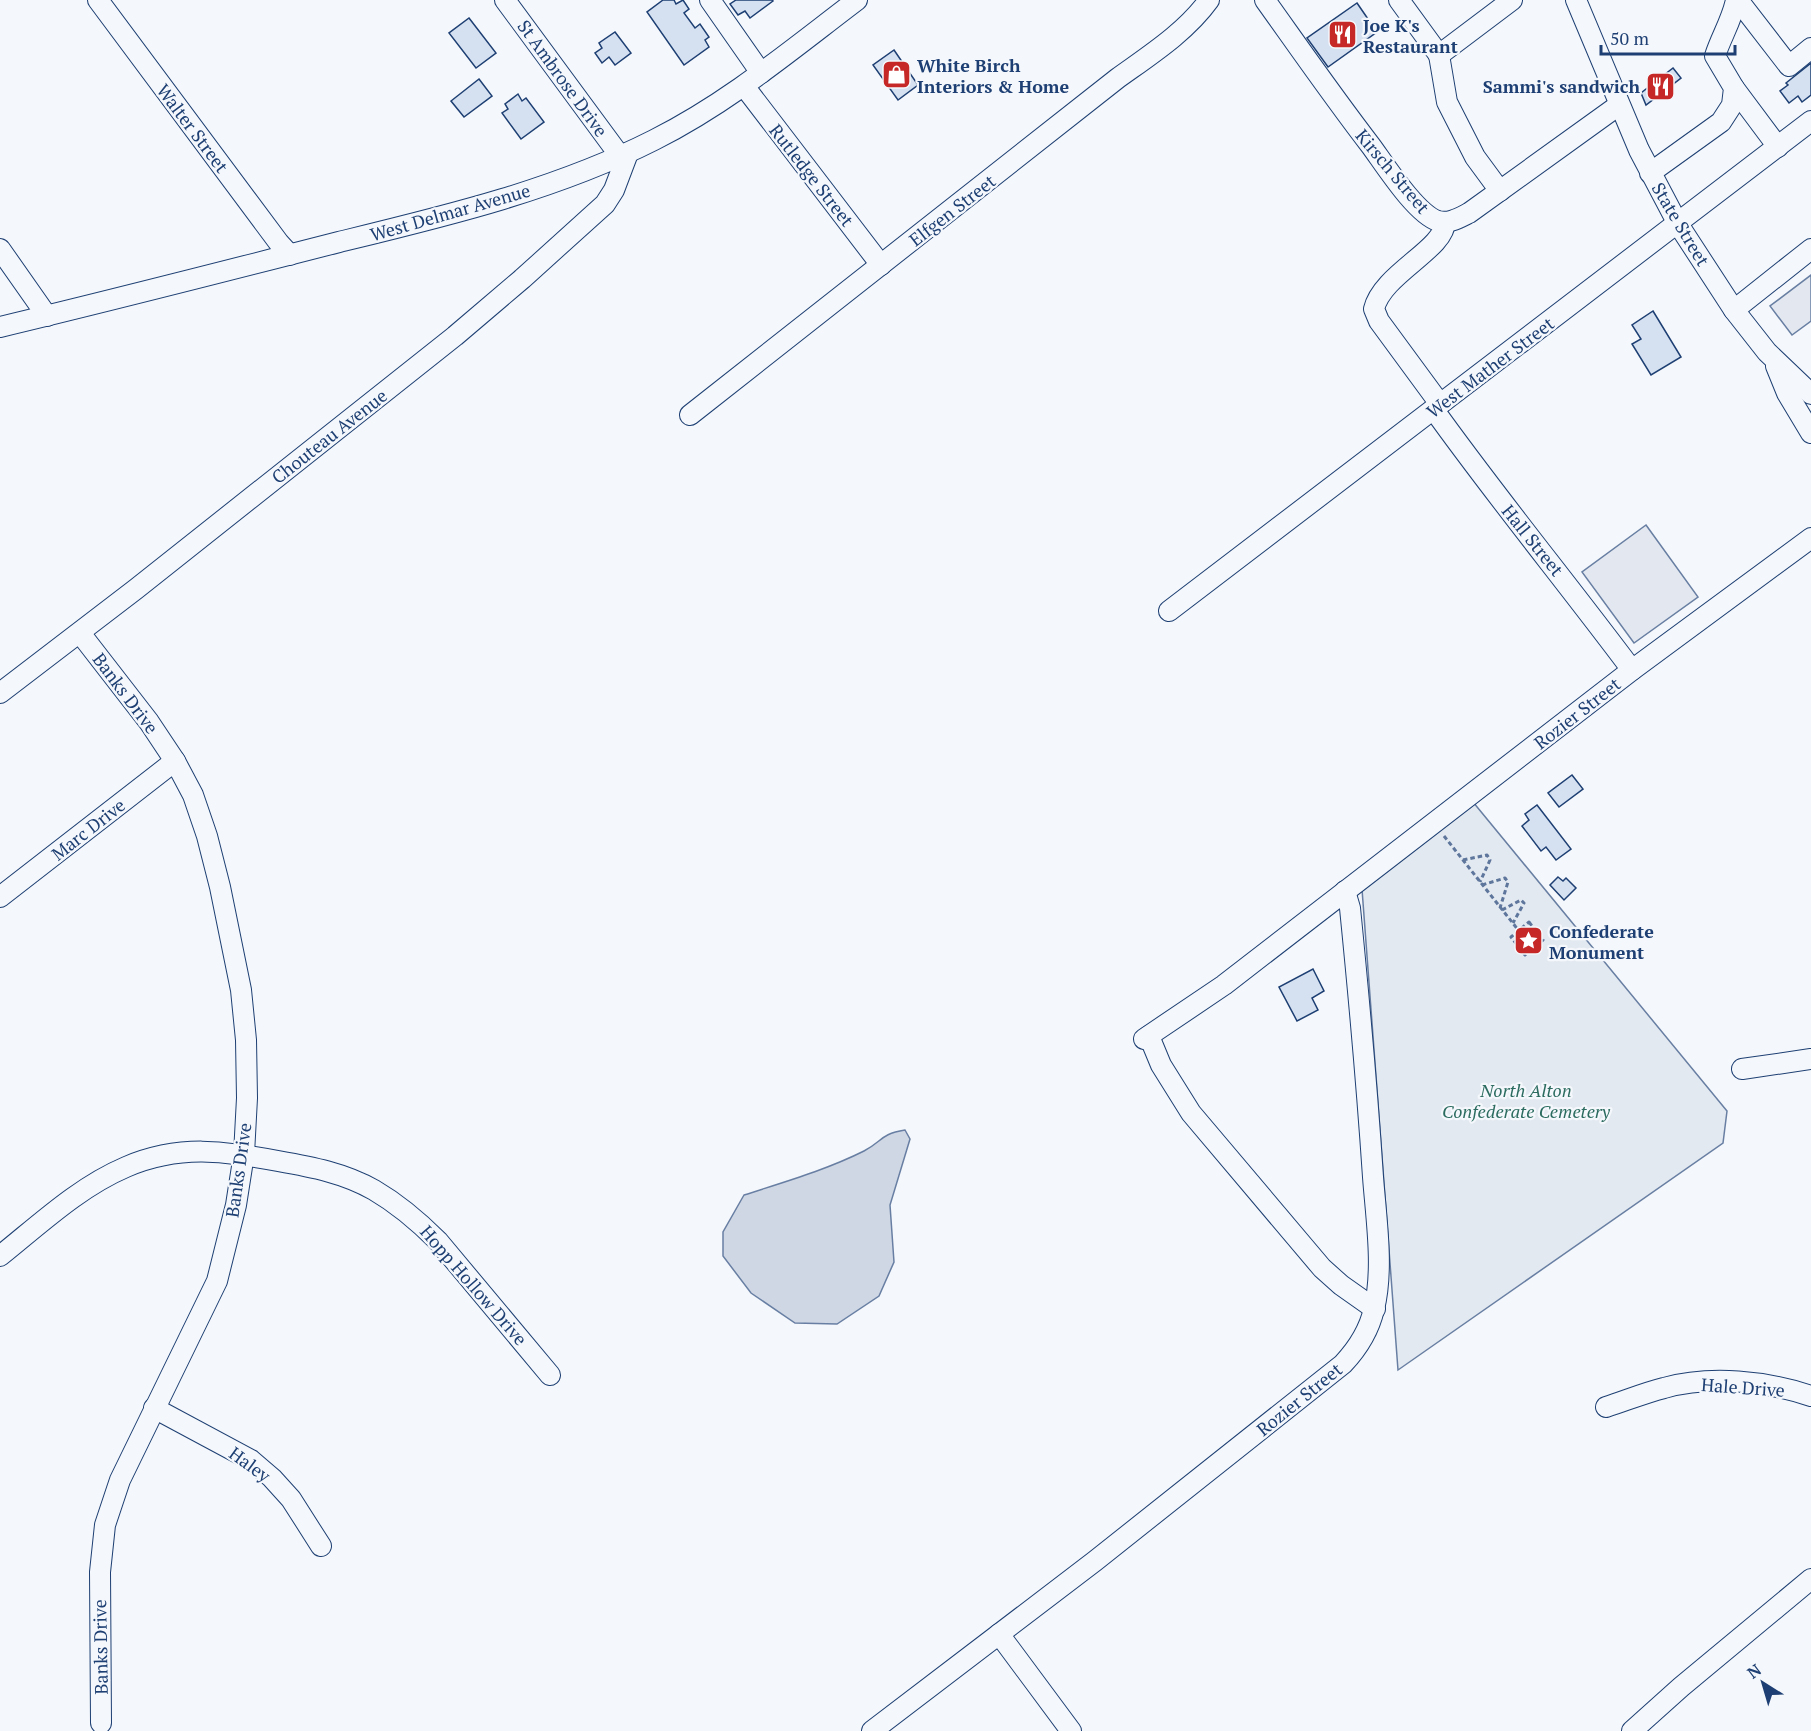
<svg xmlns="http://www.w3.org/2000/svg" width="1811" height="1731" viewBox="0 0 1811 1731" font-family="'PT Serif',serif">
  <style>
    .green { fill: #e3e9f0; stroke: #687fa3; stroke-width: 1.5 }
    .parking { fill: #e3e8f0; stroke: #687fa3; stroke-width: 1.5 }
    .water { fill: #cfd7e4; stroke: #687fa3; stroke-width: 1.5 }
    .building { fill: #d5e0f0; stroke: #1d3f73; stroke-width: 1.5 }
    .lines { fill: none; stroke-linecap: round; stroke-linejoin: round }
    .minor-casing { stroke: #1d3f73; stroke-width: 22 }
    .path { stroke: #5e769c; stroke-width: 3; stroke-dasharray: 4.5 3; stroke-linecap: butt }
    .minor { stroke: #f4f7fb; stroke-width: 20 }
    .labels { text-anchor: middle; dominant-baseline: central; stroke-width: 4.5; stroke-linejoin: round; paint-order: stroke }
    .poi-label { font-size: 18px; font-weight: bold; fill: #1d3f73; stroke: #f4f7fb; text-anchor: start }
    .street-label { font-size: 18px; fill: #1d3f73; stroke: #f4f7fb }
    .park-label { font-size: 18px; font-style: italic; fill: #2c6c60; stroke: #f4f7fb }
  </style>
  <rect width="100%" height="100%" fill="#f4f7fb"/>
  <polygon class="green" points="1473,802 1727,1111 1723,1143 1398,1370 1362,889"/>
  <g class="parking">
    <polygon points="1811,275 1811,321 1792,335 1770,306"/>
    <polygon points="1646,525 1698,597 1634,643 1582,572"/>
  </g>
  <path class="water" d="M905,1130L910,1139L890,1205L894,1262L879,1296L837,1324L795,1323L751,1293L723,1256V1232L744,1195C784,1182 826,1170 864,1151C883,1141 880,1134 905,1130Z"/>
  <g class="building">
    <polygon points="663,0 674,0 676,4 683,0 689,9 684,13 695,28 700,24 709,37 705,40 709,47 684,65 647,12"/>
    <polygon points="736,0 772,0 773,1 750,18 745,11 738,15 730,4"/>
    <polygon points="1357,3 1377,32 1328,67 1307,38"/>
    <polygon points="469,18 496,53 476,68 449,33"/>
    <polygon points="615,32 631,53 615,65 609,57 602,63 595,53 602,48 599,43"/>
    <polygon points="894,50 918,85 898,100 873,65"/>
    <polygon points="1811,63 1811,95 1802,102 1798,96 1789,103 1780,91 1788,85 1786,83"/>
    <polygon points="1673,68 1681,78 1646,105 1641,93"/>
    <polygon points="479,79 492,96 464,117 451,101"/>
    <polygon points="518,94 522,101 526,98 544,122 521,139 502,113 508,109 505,104"/>
    <polygon points="1653,311 1681,357 1651,375 1632,344 1641,339 1632,325"/>
    <polygon points="1572,775 1583,789 1559,807 1548,793"/>
    <polygon points="1537,805 1571,849 1556,860 1546,847 1541,851 1522,826 1529,820 1525,814"/>
    <polygon points="1558,877 1563,881 1566,878 1576,888 1564,900 1550,885"/>
    <polygon points="1313,969 1324,991 1312,998 1318,1010 1297,1021 1279,987"/>
  </g>
  <g class="lines">
    <defs>
      <g id="minor">
        <polyline points="98,0 279,243 290,255"/>
        <polyline points="505,0 620,156"/>
        <polyline points="710,0 761,73"/>
        <path d="M1265,0C1300,49 1334,98 1371,146C1385,165 1416,214 1438,221C1449,224 1459,218 1469,213L1619,105"/>
        <polyline points="1399,0 1439,55 1512,0"/>
        <polyline points="1576,0 1639,150 1678,224 1734,310 1767,352 1811,394"/>
        <polyline points="1738,0 1789,66 1811,48"/>
        <polyline points="1439,55 1447,102 1475,157 1500,191"/>
        <polyline points="744,86 881,265"/>
        <polyline points="1734,88 1778,147"/>
        <path d="M1650,173L1721,122L1732,105L1734,88L1715,56C1721,37 1732,20 1736,0"/>
        <polyline points="0,249 47,316"/>
        <polyline points="1734,310 1811,249"/>
        <path d="M0,327C113,300 226,271 339,242C446,216 555,190 654,140C728,103 791,50 857,0"/>
        <polyline points="1776,366 1787,393 1811,433"/>
        <path d="M1440,404L1379,321L1374,309C1382,274 1445,249 1445,222"/>
        <path d="M1434,410C1497,498 1567,583 1632,670"/>
        <path d="M690,415L1118,78C1150,55 1186,32 1209,0"/>
        <polyline points="1169,611 1811,121"/>
        <polyline points="80,633 149,722 175,761 193,795 207,836 220,887 241,990 246,1040 247,1098 244,1154 236,1205 217,1281 120,1480 105,1525 100,1572 101,1723"/>
        <polyline points="0,693 136,589 455,336 522,279 605,204 614,190 628,153"/>
        <polyline points="0,897 175,761"/>
        <polyline points="1149,1036 1161,1065 1191,1113 1322,1268 1341,1285 1375,1309"/>
        <polyline points="1144,1039 1224,985 1632,670 1811,538"/>
        <polyline points="1742,1069 1811,1059"/>
        <path d="M0,1256C40,1224 79,1187 126,1167C180,1144 224,1151 278,1161C312,1167 344,1173 374,1190C398,1204 418,1221 438,1241L550,1375"/>
        <path d="M1606,1407C1625,1401 1644,1393 1664,1388C1711,1375 1766,1381 1811,1396"/>
        <polyline points="154,1408 251,1460 272,1478 291,1499 321,1546"/>
        <polyline points="999,1634 1071,1731"/>
        <path d="M872,1731L1095,1561L1343,1364C1358,1348 1369,1331 1374,1309C1384,1269 1376,1218 1373,1177C1367,1087 1359,998 1350,908L1345,891"/>
        <polyline points="1632,1731 1681,1687 1811,1579"/>
      </g>
    </defs>
    <use href="#minor" class="minor-casing"/>
    <g class="path">
      <polyline points="1444,836 1519,931"/>
      <polyline points="1463,860 1487,855 1490,860 1480,882"/>
      <polyline points="1482,885 1505,878 1508,882 1500,908"/>
      <polyline points="1502,910 1521,900 1524,903 1513,923"/>
      <polygon points="1529,922 1543,940 1525,955 1511,937"/>
    </g>
    <use href="#minor" class="minor"/>
  </g>
  <defs>
    <symbol id="restaurant-square" viewBox="-11 -11 22 22"><rect x="-9" y="-9" width="18" height="18" rx="4" fill="#c62828" stroke="#f4f7fb"/><path d="M-5-6h1v4h1v-4h1v4h1v-4h1v5L-1.5 .5V6h-2V.5L-5-1ZM5-6V6H3V1.5H1.5Q1.5-4 5-6Z" fill="#fff"/></symbol>
    <symbol id="shop-square" viewBox="-11 -11 22 22"><rect x="-9" y="-9" width="18" height="18" rx="4" fill="#c62828" stroke="#f4f7fb"/><path d="M-5-2.5h2.3a2.7 3.5 0 0 1 5.4 0H5L5.5 6h-11ZM-1.5-2.5h3a1.5 2.3 0 0 0-3 0Z" fill="#fff"/></symbol>
    <symbol id="sight-square" viewBox="-11 -11 22 22"><rect x="-9" y="-9" width="18" height="18" rx="4" fill="#c62828" stroke="#f4f7fb"/><path d="M0-6L1.8-2.2L6-1.7L2.9 1.2L3.7 5.4L0 3.3L-3.7 5.4L-2.9 1.2L-6-1.7L-1.8-2.2Z" fill="#fff"/></symbol>
  </defs>
  <g fill-rule="evenodd">
    <use href="#restaurant-square" x="1326" y="18" width="33" height="33"/>
    <use href="#shop-square" x="880" y="58" width="33" height="33"/>
    <use href="#restaurant-square" x="1644" y="70" width="33" height="33"/>
    <use href="#sight-square" x="1512" y="924" width="33" height="33"/>
  </g>
  <g class="labels">
    <g class="poi-label">
      <text x="1363" y="25">Joe K's<tspan x="1363" dy="21">Restaurant</tspan></text>
      <text x="917" y="65">White Birch<tspan x="917" dy="21">Interiors &amp; Home</tspan></text>
      <text x="1640" y="86" text-anchor="end">Sammi's sandwich</text>
      <text x="1549" y="931">Confederate<tspan x="1549" dy="21">Monument</tspan></text>
    </g>
    <g class="street-label">
      <text transform="translate(563 78) rotate(54)">St Ambrose Drive</text>
      <text transform="translate(193 128) rotate(53)">Walter Street</text>
      <text transform="translate(1393 171) rotate(50)">Kirsch Street</text>
      <text transform="translate(812 175) rotate(52)">Rutledge Street</text>
      <text transform="translate(952 210) rotate(-38)">Elfgen Street</text>
      <text transform="translate(450 212) rotate(-16)">West Delmar Avenue</text>
      <text transform="translate(1681 224) rotate(59)">State Street</text>
      <text transform="translate(1490 367) rotate(-37)">West Mather Street</text>
      <text transform="translate(329 436) rotate(-38)">Chouteau Avenue</text>
      <text transform="translate(1533 540) rotate(51)">Hall Street</text>
      <text transform="translate(126 693) rotate(53)">Banks Drive</text>
      <text transform="translate(1577 713) rotate(-38)">Rozier Street</text>
      <text transform="translate(88 829) rotate(-38)">Marc Drive</text>
      <text transform="translate(238 1170) rotate(-82)">Banks Drive</text>
      <text transform="translate(474 1285) rotate(49)">Hopp Hollow Drive</text>
      <text transform="translate(1743 1387) rotate(4)">Hale Drive</text>
      <text transform="translate(1299 1399) rotate(-39)">Rozier Street</text>
      <text transform="translate(250 1464) rotate(36)">Haley</text>
      <text transform="translate(100 1647) rotate(-91)">Banks Drive</text>
    </g>
    <g class="park-label">
      <text x="1526" y="1090">North Alton<tspan x="1526" dy="21">Confederate Cemetery</tspan></text>
    </g>
  </g>
  <g transform="translate(1763 1683) rotate(323)" stroke="#f4f7fb" stroke-width="4.5" paint-order="stroke">
  <path d="M0-4.5L10 22L0 15L-10 22Z" fill="#1d3f73"/>
  <text y="-9" font-size="16" font-weight="bold" text-anchor="middle" fill="#1d3f73">N</text>
  </g>
  <path d="M1601 45v9h134v-9" fill="none" stroke="#1d3f73" stroke-width="3"/>
  <text x="1610" y="45" font-size="18" fill="#1d3f73" stroke="#f4f7fb" stroke-width="4.5" paint-order="stroke">50 m</text>
</svg>
